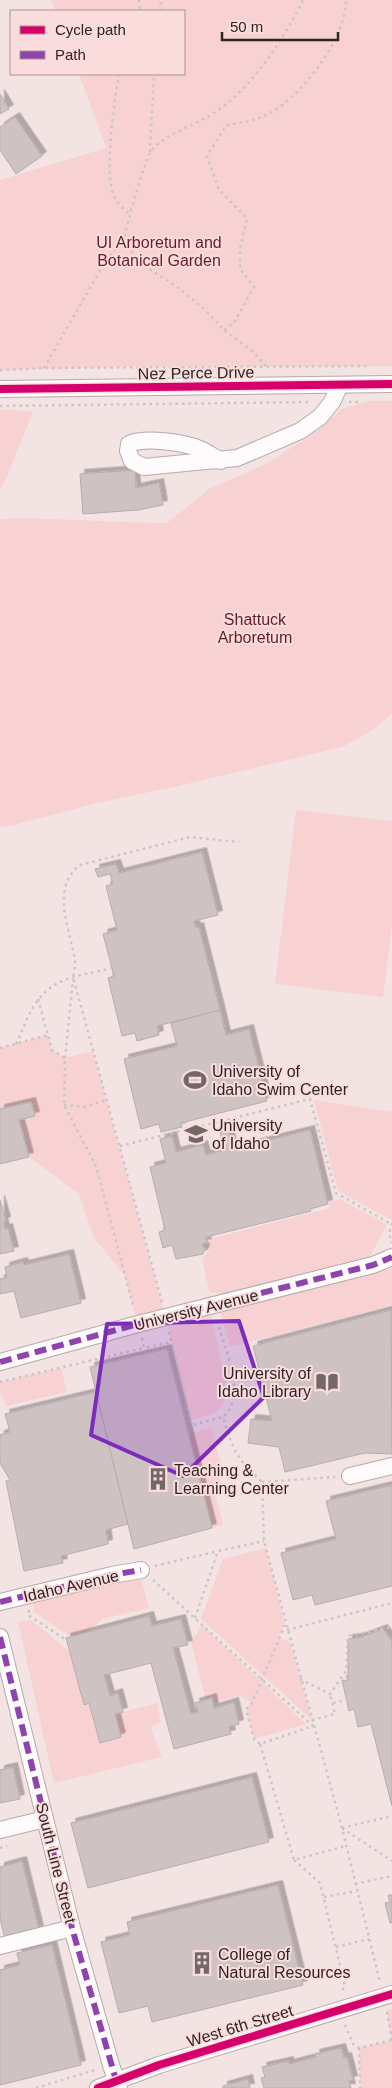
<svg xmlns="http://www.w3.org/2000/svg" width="392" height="2088" viewBox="0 0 392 2088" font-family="Arial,sans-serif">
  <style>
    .green { fill: #f8d2d3 }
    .building { fill: #cfc2c3; stroke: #b8acac; filter: url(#shadow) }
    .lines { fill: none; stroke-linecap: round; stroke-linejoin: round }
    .minor-casing { stroke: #b6aaaa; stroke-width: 18 }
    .path { stroke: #cac5c5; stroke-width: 2.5; stroke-dasharray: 2.5 4; stroke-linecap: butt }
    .minor { stroke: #fdfbfb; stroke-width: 16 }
    .quiet { stroke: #8e44ad; stroke-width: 6; stroke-dasharray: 12 6; stroke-linecap: butt }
    .cycleway-casing { stroke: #fadcdc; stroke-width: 11 }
    .cycleway { stroke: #d6006c; stroke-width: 8 }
    .marked { fill: #7b2cbf; fill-opacity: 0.2; stroke: #7b2cbf; stroke-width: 4; stroke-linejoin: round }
    .labels { text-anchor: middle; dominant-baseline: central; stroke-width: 4; stroke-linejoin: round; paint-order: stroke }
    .park-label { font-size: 16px; fill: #671c27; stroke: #fadcdc }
    .street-label { font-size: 16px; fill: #2f2425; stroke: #fadcdc }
    .poi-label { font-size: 16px; fill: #2f2425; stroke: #fadcdc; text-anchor: start }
  </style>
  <defs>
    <filter id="shadow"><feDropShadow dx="4.5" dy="-4.5" stdDeviation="0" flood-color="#0004"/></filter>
  </defs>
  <rect width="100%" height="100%" fill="#f3e3e3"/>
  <g class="green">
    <polygon points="51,0 392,0 392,366 122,367 0,370 0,180 106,148 79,74 184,74 184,11 55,11"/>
    <path d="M369,401H392V714L369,732L342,747L174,787L97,803L14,825L0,827V519C56,517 112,523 167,523L209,489L268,463L317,431L342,409Z"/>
    <polygon points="0,409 33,412 5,481 0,488"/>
    <polygon points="296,810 392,821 392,927 383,997 275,984"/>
    <polygon points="48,1035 52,1050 65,1058 93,1051 164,1311 136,1318 125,1276 94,1238 79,1194 29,1157 19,1120 35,1116 31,1102 0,1109 0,1048"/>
    <polygon points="314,1100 392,1112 392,1220 338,1191"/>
    <polygon points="340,1199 387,1225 369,1258 224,1295 209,1291 202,1259 209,1251 209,1239 330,1208 329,1202"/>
    <polygon points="392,1268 392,1305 230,1347 220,1311"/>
    <path d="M210,1313L227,1386C227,1413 213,1414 191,1420L167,1323Z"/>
    <polygon points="61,1368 67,1392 6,1406 0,1391 0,1382"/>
    <polygon points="212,1428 222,1469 218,1470 222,1487 214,1489 223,1525 212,1528 188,1434"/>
    <polygon points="266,1548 285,1623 279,1638 290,1642 312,1720 201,1619 223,1559"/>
    <polygon points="140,1575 149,1608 102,1619 77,1641 34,1612 33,1603"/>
    <polygon points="31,1620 70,1652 84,1704 89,1703 100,1743 121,1737 115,1714 157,1703 161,1723 154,1725 151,1729 162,1757 54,1783 18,1622"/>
    <polygon points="202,1625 306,1724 254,1739 246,1709 251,1703 240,1695 213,1703 206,1700 191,1643"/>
    <polygon points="392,2008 392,2088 360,2088 359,2048 392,2040 386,2010"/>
  </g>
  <g class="building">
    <polygon points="0,94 9,109 0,114"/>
    <polygon points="15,117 42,156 16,174 0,150 0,127"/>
    <polygon points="135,470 136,488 159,483 163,505 138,510 83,514 80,474"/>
    <polygon points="202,852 218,915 194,921 196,928 199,927 220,1010 157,1026 159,1035 137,1041 135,1033 122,1036 108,978 114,976 103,934 117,930 106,886 113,884 110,874 98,877 95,869 116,864 119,873"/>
    <polygon points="220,1010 226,1035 249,1029 267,1101 181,1123 182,1127 161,1132 159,1124 141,1129 124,1059 177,1046 171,1023"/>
    <polygon points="31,1102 35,1116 19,1120 29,1157 0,1164 0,1109"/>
    <polygon points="227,1125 233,1149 310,1130 328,1204 310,1209 311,1211 206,1237 207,1243 202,1244 205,1249 203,1254 176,1259 172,1245 163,1248 159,1232 165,1230 150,1167 166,1163 160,1139 172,1136 176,1152 203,1145 206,1155 224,1150 219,1127"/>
    <polygon points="0,1200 6,1221 3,1222 5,1229 8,1228 14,1251 0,1254"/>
    <polygon points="69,1254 81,1303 21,1318 14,1291 0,1294 0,1279 7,1277 5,1267 23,1262 24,1265"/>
    <polygon points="391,1310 392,1454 365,1453 285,1472 279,1447 248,1443 251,1419 272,1421 253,1346"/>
    <polygon points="167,1349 212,1528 134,1549 90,1367"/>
    <polygon points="96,1392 128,1524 106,1530 108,1544 61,1556 63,1563 24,1571 6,1481 10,1480 0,1463 0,1435 10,1432 5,1414"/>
    <polygon points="392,1485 392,1586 315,1605 312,1595 293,1600 281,1553 336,1539 326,1501"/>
    <polygon points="149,1616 152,1626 181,1619 188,1645 173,1648 191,1714 198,1712 195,1703 212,1698 214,1708 234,1702 239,1724 229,1727 231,1734 174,1749 151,1663 104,1675 110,1696 118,1693 123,1712 115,1714 121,1737 100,1743 89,1703 84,1705 66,1638"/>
    <polygon points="383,1629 392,1641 392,1806 371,1724 358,1727 354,1709 349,1711 342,1680 348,1681 348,1639 359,1638"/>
    <polygon points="13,1767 20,1799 0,1803 0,1770"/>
    <polygon points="252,1777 269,1842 88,1888 71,1823"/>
    <polygon points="22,1861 39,1930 5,1939 0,1918 0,1867"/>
    <polygon points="278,1885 303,1985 152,2022 148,2006 119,2013 101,1942 130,1935 127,1922"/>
    <polygon points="388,1895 392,1895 392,1923 390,1923 385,1903 390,1902"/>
    <polygon points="52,1945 81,2065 0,2085 0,1970 20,1965 17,1953"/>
    <polygon points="341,2048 344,2058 347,2057 353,2080 349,2081 351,2088 264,2088 261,2078 265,2077 262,2067 289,2061 289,2064 316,2057 315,2054"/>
    <polygon points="248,2079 250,2088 223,2088 223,2086"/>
  </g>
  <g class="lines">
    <defs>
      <g id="minor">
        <polyline points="0,389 392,384"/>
        <path d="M221,461C214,457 207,452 200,449C183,442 145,437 129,444L128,451L132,461L144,467L237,458L300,431L320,417L332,402L340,385"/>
        <polyline points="0,1362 138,1324 373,1265 392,1257"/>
        <polyline points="350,1476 392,1466"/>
        <polyline points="0,1602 112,1575 141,1570"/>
        <polyline points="0,1637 72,1928 111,2065 119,2088"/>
        <polyline points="0,1830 45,1819"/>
        <polyline points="0,1946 72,1928"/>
        <polyline points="98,2088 159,2065 392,1994"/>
      </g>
    </defs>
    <use href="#minor" class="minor-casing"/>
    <g class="path">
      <polyline points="139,0 140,11"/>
      <polyline points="160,11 161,0"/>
      <path d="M119,74C115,99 102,181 116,200C119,205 125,210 130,214"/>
      <polyline points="150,152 154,74"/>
      <path d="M224,330L234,323L254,287L240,269V249L247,218L219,190L207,156L226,125C239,123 252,122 264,116C298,102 347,38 346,0"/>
      <path d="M266,366L251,350L224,330L203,308L176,286L144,266L133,254L124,237C128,222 144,160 152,150C168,132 194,126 214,113C251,89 284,39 303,0"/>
      <polyline points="44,368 101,269 124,237"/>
      <polyline points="0,370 44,368 370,366"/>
      <polyline points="349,402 361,402"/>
      <polyline points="0,406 311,402"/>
      <polyline points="38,999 52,1050 65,1058 64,1105 96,1166 134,1309"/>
      <path d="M16,1044C21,1034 24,1025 29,1015C47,977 75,977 112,968"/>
      <polyline points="0,1048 48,1035"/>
      <polyline points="65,1058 73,979"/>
      <polyline points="64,1105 84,1107 106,1100"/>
      <polyline points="120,1146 310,1099 336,1193 391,1224"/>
      <polyline points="392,1223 389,1234 392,1243"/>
      <path d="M162,1302L73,977C74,972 75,967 75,962C75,955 72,948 71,942C65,916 55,884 80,865L190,837L239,842"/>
      <path d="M217,1321C223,1341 239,1380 233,1400C232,1407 228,1412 223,1417C233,1450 236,1458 262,1482L264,1541L342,1828L380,1982"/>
      <polyline points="169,1332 192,1425 223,1417"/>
      <polyline points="142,1338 144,1348 171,1342"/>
      <polyline points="0,1382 144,1348"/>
      <polyline points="262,1482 335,1477"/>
      <polyline points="155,1566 218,1551"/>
      <polyline points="153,1580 313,1726 260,1744 294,1860 345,1846"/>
      <polyline points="29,1610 28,1615 65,1639"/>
      <polyline points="195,1618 218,1551 264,1541"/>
      <polyline points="287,1630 392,1603"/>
      <polyline points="300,1679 330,1694 346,1671 348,1636 392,1627"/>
      <polyline points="333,1703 347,1700"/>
      <polyline points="312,1720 335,1714 330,1694"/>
      <polyline points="260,1744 254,1739 246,1709 252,1703 285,1625"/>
      <polyline points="342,1828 392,1861"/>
      <polyline points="342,1828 392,1816"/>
      <polyline points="0,1848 7,1846"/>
      <polyline points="294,1860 320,1883 345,1986 341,1992"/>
      <polyline points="355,1884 392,1876"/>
      <polyline points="324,1897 356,1891"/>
      <polyline points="336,1947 369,1939"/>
      <polyline points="387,2012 392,2040"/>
      <polyline points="345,2025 353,2044 359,2048 392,2040"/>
      <polyline points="359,2048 360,2088"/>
      <polyline points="36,2088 95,2070 95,2068"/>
    </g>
    <use href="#minor" class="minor"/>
    <g class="quiet">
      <polyline points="0,1362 138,1324 373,1265 392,1257"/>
      <polyline points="0,1602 112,1575 141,1570"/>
      <polyline points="0,1637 72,1928 116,2080"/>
    </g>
    <defs>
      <g id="cycleway">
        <polyline points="0,389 392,384"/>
        <polyline points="98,2088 159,2065 392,1994"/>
      </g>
    </defs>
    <use href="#cycleway" class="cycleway-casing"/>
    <use href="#cycleway" class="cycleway"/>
  </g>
  <path class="marked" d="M239,1321L264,1397L183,1476L91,1435L107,1324Z"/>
  <defs>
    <symbol id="stadium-bare" viewBox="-9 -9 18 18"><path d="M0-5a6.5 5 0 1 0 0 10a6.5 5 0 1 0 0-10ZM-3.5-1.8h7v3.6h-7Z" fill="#746768" stroke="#fadcdc" stroke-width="2.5" paint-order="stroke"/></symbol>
    <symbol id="university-bare" viewBox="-9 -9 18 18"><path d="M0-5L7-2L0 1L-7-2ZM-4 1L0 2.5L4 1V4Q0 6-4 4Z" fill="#746768" stroke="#fadcdc" stroke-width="2.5" paint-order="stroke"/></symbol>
    <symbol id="library-bare" viewBox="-9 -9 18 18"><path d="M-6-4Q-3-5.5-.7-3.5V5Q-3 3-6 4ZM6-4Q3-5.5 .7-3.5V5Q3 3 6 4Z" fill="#746768" stroke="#fadcdc" stroke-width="2.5" paint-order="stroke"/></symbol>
    <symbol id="building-bare" viewBox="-9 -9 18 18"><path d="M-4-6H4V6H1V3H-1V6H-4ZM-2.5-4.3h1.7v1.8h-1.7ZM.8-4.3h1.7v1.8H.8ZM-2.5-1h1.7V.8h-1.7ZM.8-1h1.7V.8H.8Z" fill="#746768" stroke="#fadcdc" stroke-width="2.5" paint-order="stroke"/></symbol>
  </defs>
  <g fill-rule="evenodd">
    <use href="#stadium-bare" x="179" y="1064" width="32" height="32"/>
    <use href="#university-bare" x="180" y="1118" width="32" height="32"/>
    <use href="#library-bare" x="311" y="1366" width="32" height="32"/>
    <use href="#building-bare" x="142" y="1463" width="32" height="32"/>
    <use href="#building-bare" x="186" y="1947" width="32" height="32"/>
  </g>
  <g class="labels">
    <g class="park-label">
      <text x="159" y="242">UI Arboretum and<tspan x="159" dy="18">Botanical Garden</tspan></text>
      <text x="255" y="619">Shattuck<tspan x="255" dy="18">Arboretum</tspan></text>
    </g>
    <g class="street-label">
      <text transform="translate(196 373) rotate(-1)">Nez Perce Drive</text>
      <text transform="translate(196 1310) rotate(-14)">University Avenue</text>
      <text transform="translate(71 1586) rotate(-13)">Idaho Avenue</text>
      <text transform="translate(56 1863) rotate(76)">South Line Street</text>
      <text transform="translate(240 2026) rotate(-17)">West 6th Street</text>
    </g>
    <g class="poi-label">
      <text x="212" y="1071">University of<tspan x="212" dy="18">Idaho Swim Center</tspan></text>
      <text x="212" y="1125">University<tspan x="212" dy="18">of Idaho</tspan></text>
      <text x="311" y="1373" text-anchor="end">University of<tspan x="311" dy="18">Idaho Library</tspan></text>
      <text x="174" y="1470">Teaching &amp;<tspan x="174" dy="18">Learning Center</tspan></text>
      <text x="218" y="1954">College of<tspan x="218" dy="18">Natural Resources</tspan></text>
    </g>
  </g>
  <rect x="10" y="10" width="175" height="65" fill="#fadcdc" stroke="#a99293"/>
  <rect x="20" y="26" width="25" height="8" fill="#d6006c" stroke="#a99293"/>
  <text x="55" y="35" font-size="15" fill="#2f2425">Cycle path</text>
  <rect x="20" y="51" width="25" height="8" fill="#8e44ad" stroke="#a99293"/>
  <text x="55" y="60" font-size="15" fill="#2f2425">Path</text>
  <path d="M222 32v8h116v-8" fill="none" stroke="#2f2425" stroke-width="2.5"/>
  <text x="230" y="32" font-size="15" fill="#2f2425" stroke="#fadcdc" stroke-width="4" paint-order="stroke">50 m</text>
</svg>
